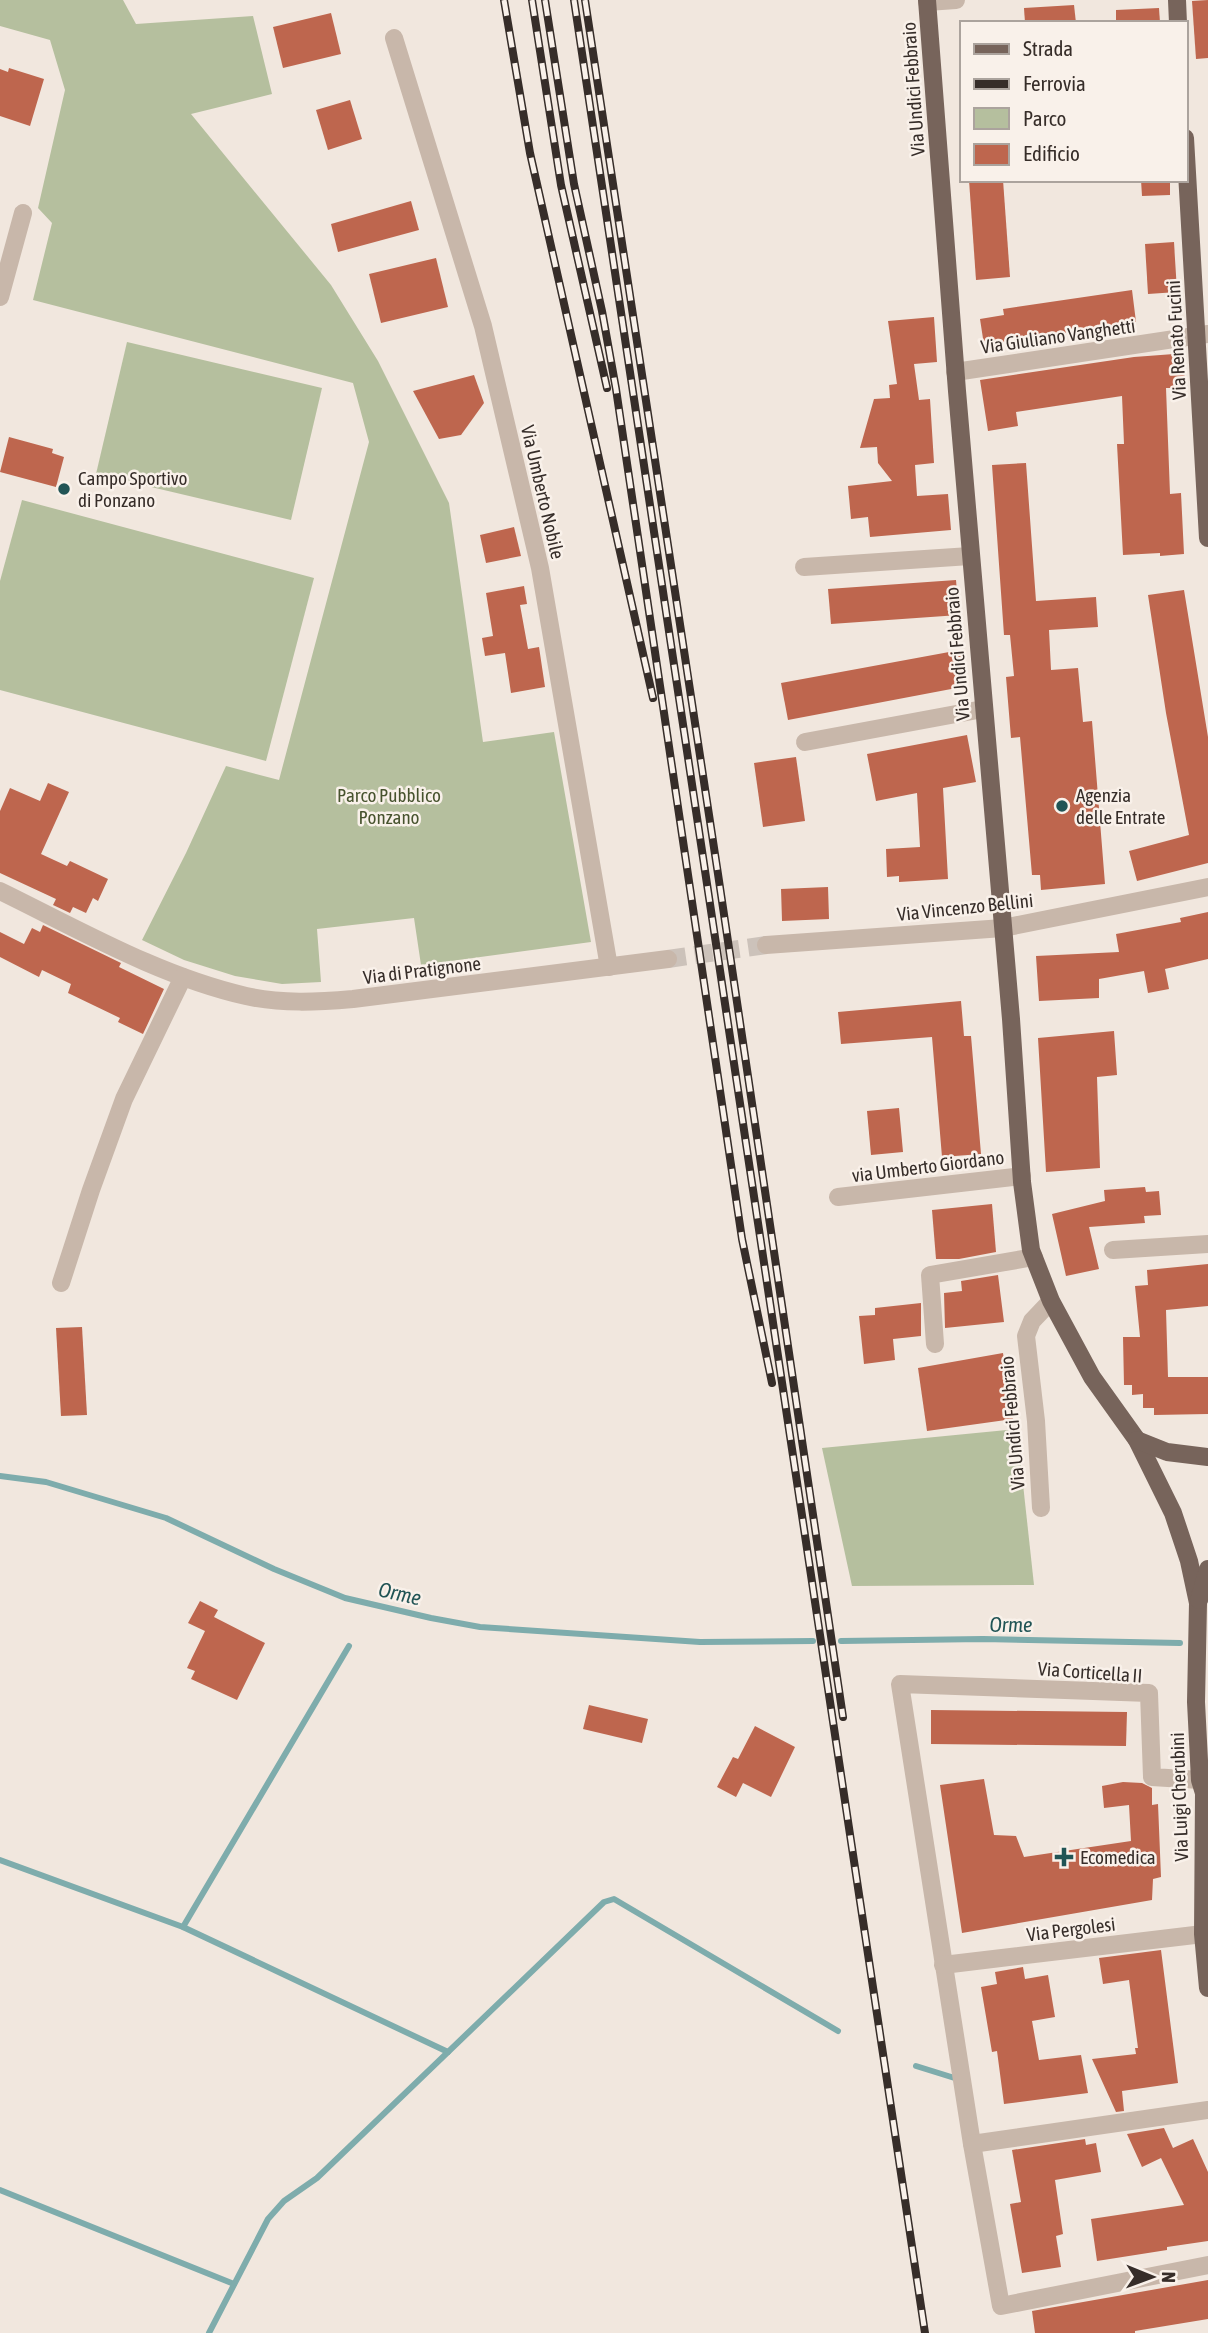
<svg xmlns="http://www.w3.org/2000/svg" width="1208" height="2333" viewBox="0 0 1208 2333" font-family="'Asap Condensed',sans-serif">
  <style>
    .green { fill: #b5bf9e }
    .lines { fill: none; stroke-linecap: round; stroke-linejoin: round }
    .stream { stroke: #7eacac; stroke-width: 6 }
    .building { fill: #be664e }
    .minor-tunnel { stroke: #ccc2ba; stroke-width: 18; stroke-dasharray: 18 9; stroke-linecap: butt }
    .minor { stroke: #c8b7aa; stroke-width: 18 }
    .major { stroke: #77645b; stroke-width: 18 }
    .rail-casing { stroke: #362d29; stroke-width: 8 }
    .rail { stroke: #f9f1ea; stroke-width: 5; stroke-dasharray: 16; stroke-linecap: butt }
    .poi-dot { fill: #215455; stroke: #f9f1ea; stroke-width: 2.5 }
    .labels { text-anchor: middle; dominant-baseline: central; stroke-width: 5; stroke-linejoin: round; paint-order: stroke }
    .street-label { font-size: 19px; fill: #362d29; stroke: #f9f1ea }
    .poi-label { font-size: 19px; fill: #362d29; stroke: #f9f1ea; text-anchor: start }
    .park-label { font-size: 19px; fill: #47532e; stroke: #f9f1ea }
    .water-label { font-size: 21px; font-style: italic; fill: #215455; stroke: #f9f1ea }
  </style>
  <rect width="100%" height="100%" fill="#f1e7de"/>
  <g class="green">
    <polygon points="0,0 123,0 136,24 253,16 272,94 191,114 331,285 378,361 449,503 483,742 554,732 591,942 421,965 414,918 317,929 321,982 282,984 235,976 184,960 142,940 186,853 226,766 279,780 369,442 353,383 33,300 52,223 38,208 65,90 50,40 0,26"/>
    <polygon points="127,342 322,388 291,520 96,474"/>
    <polygon points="22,500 314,578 266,761 0,690 0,581"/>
    <polygon points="1017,1429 1034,1585 852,1586 822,1448"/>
  </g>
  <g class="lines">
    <g class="stream">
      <polyline points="0,1476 46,1482 166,1518 274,1569 345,1598 431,1618 480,1627 700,1642 813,1641"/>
      <polyline points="841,1641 983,1639 1180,1643"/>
      <polyline points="0,1860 183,1927 448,2052"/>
      <polyline points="183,1927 349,1646"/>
      <polyline points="916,2066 961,2080"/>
      <polyline points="0,2190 234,2284"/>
      <polyline points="209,2333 268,2219 284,2201 317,2178 604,1902 614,1899 838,2031"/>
    </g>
  </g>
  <g class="building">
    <polygon points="1208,0 1208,58 1196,59 1192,1"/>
    <polygon points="1074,5 1076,23 1025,23 1024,8"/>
    <polygon points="1159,8 1160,23 1116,23 1116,10"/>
    <polygon points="331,13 341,54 283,68 273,27"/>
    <polygon points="9,68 44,79 30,126 0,116 0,69 8,72"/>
    <polygon points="350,100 362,139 328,150 316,110"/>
    <polygon points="969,180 1003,180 1010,277 976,280"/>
    <polygon points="1141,180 1170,180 1170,195 1142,196"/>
    <polygon points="411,201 419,230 338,252 331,224"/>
    <polygon points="1174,242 1177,292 1148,294 1145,244"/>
    <polygon points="436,258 448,307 381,323 369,274"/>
    <polygon points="1132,290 1136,322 984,345 980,319 1004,315 1003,309"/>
    <polygon points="934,317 937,362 914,364 919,400 930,399 934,463 915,465 917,496 948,494 951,530 870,537 868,517 851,519 848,486 892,481 878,463 877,447 860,448 874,399 890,398 889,385 897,384 888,321"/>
    <polygon points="1174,354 1184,362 1185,388 1166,388 1170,494 1181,493 1184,554 1160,556 1160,553 1123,555 1117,444 1124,444 1122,396 1016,412 1018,426 988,431 980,380 1134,357"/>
    <polygon points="474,375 484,403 461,435 439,439 413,391"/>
    <polygon points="9,437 53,449 52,453 64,457 56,487 0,472"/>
    <polygon points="1026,463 1036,601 1096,597 1098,627 1049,630 1051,670 1078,668 1083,722 1092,721 1105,884 1041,890 1040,875 1032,875 1020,737 1011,738 1006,677 1014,676 1010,635 1004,635 992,465"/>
    <polygon points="514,527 521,556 486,563 480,535"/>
    <polygon points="956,580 959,615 831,624 828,589"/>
    <polygon points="524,586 527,604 520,605 528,649 539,647 545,687 511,693 505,653 485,656 482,638 493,636 486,593"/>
    <polygon points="1184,590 1208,737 1208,863 1137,881 1129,851 1189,835 1166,713 1148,595"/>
    <polygon points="960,650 967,686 788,720 781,683"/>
    <polygon points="967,735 976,782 943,788 948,879 899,882 899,876 887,877 886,849 920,847 917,793 876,801 867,754"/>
    <polygon points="796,757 805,821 763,827 754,763"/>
    <polygon points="48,783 69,792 41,854 67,866 70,861 108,879 98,901 93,898 86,913 73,907 70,913 53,905 56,899 0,873 0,811 10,788 40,801"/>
    <polygon points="828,887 829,919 782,921 781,889"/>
    <polygon points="1208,912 1208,959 1165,969 1169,989 1148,993 1144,971 1099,979 1099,998 1039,1001 1036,956 1119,952 1116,934 1181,922 1180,918"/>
    <polygon points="43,925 121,963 119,967 164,989 143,1034 118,1022 120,1018 68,993 71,984 42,970 39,977 0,957 0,932 24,944 32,928 40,932"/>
    <polygon points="961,1001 964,1036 971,1036 981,1154 942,1157 932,1037 841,1044 838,1012"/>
    <polygon points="1114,1031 1117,1075 1097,1077 1100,1168 1046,1172 1038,1038"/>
    <polygon points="899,1108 903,1152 871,1155 867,1111"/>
    <polygon points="1145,1187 1146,1192 1159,1191 1161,1215 1144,1216 1145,1223 1089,1227 1099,1269 1066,1276 1052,1214 1105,1201 1104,1190"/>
    <polygon points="992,1204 996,1252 959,1259 936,1259 932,1210"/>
    <polygon points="1208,1264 1208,1306 1166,1310 1168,1377 1208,1377 1208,1414 1154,1415 1154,1408 1143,1408 1143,1394 1132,1395 1132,1385 1124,1385 1123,1337 1140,1337 1135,1286 1148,1285 1147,1270"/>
    <polygon points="998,1275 1004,1322 945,1328 944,1293 962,1291 961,1281"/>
    <polygon points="921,1303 921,1336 893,1339 895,1360 864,1364 859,1316 875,1315 875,1308"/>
    <polygon points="82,1327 87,1415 61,1416 56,1328"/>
    <polygon points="1003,1353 1013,1419 927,1431 918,1368"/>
    <polygon points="200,1601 218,1610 214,1617 265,1643 237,1700 191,1679 195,1671 187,1668 205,1631 188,1623"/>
    <polygon points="589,1705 648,1719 642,1743 583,1729"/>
    <polygon points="931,1710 1127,1712 1126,1746 931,1744"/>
    <polygon points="755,1726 795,1747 771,1797 743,1783 736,1797 717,1787 733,1757 738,1759"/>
    <polygon points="984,1779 994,1835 1016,1836 1024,1857 1131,1841 1129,1805 1104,1808 1102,1786 1123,1782 1142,1783 1152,1788 1152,1805 1158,1804 1161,1877 1153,1879 1152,1900 962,1933 940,1785"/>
    <polygon points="1161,1950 1178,2083 1122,2091 1124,2111 1116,2112 1092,2059 1136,2054 1135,2048 1138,2048 1129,1980 1103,1984 1099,1958"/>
    <polygon points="1023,1967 1025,1979 1048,1975 1055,2017 1032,2021 1039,2060 1081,2055 1088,2093 1004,2104 997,2051 992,2052 981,1987 997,1984 995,1972"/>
    <polygon points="1164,2128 1173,2148 1193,2139 1208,2172 1208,2241 1167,2247 1167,2250 1097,2261 1091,2219 1184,2205 1161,2158 1142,2167 1127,2134"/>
    <polygon points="1085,2139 1086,2145 1096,2143 1101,2172 1055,2180 1063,2234 1056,2236 1061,2267 1022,2273 1010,2204 1021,2202 1012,2150"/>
    <polygon points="1208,2280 1208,2319 1135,2331 1135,2333 1035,2333 1032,2311"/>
  </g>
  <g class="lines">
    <polyline class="minor-tunnel" points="668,959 766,945"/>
    <g class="minor">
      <polyline points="927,2 956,0"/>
      <polyline points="394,38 483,326 540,568 609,967"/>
      <polyline points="0,297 23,213"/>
      <polyline points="955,372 1208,334"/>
      <polyline points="804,567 970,556"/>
      <polyline points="805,742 983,709"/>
      <path d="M0,891C80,930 159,976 246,996C281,1004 318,1002 353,999L668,959"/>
      <polyline points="766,945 1003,928 1208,887"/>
      <polyline points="838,1197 1022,1176"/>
      <polyline points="1113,1250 1208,1244"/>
      <polyline points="61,1283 91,1190 124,1099 183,977"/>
      <polyline points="935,1344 930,1275 1034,1257"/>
      <polyline points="1041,1508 1036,1421 1026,1336 1032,1321 1051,1301"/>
      <polyline points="1200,1780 1152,1777 1149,1693 900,1684 972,2144 1001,2306 1208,2265"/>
      <polyline points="943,1965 1203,1934"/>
      <polyline points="972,2144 1208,2110"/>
    </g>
    <g class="major">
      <polyline points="927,0 957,391 1011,1019 1022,1182 1031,1250 1051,1301 1092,1377 1137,1440 1173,1513 1189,1561 1198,1603 1196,1702 1200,1780 1204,1793 1203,1934 1208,1988"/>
      <polyline points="1177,0 1178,23"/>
      <polyline points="1185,138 1208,538"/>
      <polyline points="1137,1440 1167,1452 1208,1457"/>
      <polyline points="1199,1600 1208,1569"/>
    </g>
    <defs>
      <g id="rail">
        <polyline points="504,0 530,153 653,698"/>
        <polyline points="532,0 561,185 607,388"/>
        <polyline points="545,0 574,184 602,311 616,389 742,1239 772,1383"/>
        <polyline points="574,0 925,2333"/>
        <polyline points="585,0 718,874 843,1717"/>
      </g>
    </defs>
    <use href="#rail" class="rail-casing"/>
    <use href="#rail" class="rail"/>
  </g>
  <g class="poi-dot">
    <circle cx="64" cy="489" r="7"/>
    <circle cx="1062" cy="806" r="7"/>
    <path d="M1060.5 1846.5h7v7h7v7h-7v7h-7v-7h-7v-7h7z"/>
  </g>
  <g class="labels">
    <g class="street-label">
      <text transform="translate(913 89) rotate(-94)">Via Undici Febbraio</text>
      <text transform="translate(1058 336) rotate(-8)">Via Giuliano Vanghetti</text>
      <text transform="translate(1176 340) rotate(-93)">Via Renato Fucini</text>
      <text transform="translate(543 492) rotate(77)">Via Umberto Nobile</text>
      <text transform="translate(957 654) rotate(-95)">Via Undici Febbraio</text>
      <text transform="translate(965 907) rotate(-6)">Via Vincenzo Bellini</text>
      <text transform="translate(422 970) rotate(-7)">Via di Pratignone</text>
      <text transform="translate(928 1166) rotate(-7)">via Umberto Giordano</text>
      <text transform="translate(1012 1423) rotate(-95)">Via Undici Febbraio</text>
      <text transform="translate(1090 1672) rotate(4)">Via Corticella II</text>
      <text transform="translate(1179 1797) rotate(-92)">Via Luigi Cherubini</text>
      <text transform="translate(1071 1929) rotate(-7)">Via Pergolesi</text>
    </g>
    <g class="poi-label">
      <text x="78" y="478">Campo Sportivo<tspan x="78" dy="22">di Ponzano</tspan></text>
      <text x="1076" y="795">Agenzia<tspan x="1076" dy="22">delle Entrate</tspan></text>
      <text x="1080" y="1857">Ecomedica</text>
    </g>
    <g class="park-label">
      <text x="389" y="795">Parco Pubblico<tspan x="389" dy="22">Ponzano</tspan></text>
    </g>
    <g class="water-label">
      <text transform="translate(400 1593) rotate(13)">Orme</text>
      <text x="1011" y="1624">Orme</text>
    </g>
  </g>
  <rect x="960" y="21" width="228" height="161" fill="#f9f1ea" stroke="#aba39d" stroke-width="2"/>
  <rect x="974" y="44" width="35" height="10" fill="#77645b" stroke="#aba39d" stroke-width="2"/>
  <text x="1023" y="56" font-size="21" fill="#362d29">Strada</text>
  <rect x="974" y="79" width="35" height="10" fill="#362d29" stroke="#aba39d" stroke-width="2"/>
  <text x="1023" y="91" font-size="21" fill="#362d29">Ferrovia</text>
  <rect x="974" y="108" width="35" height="21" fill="#b5bf9e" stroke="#aba39d" stroke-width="2"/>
  <text x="1023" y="126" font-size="21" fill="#362d29">Parco</text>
  <rect x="974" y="144" width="35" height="21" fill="#be664e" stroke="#aba39d" stroke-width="2"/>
  <text x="1023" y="161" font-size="21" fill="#362d29">Edificio</text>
  <g transform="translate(1152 2277) rotate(91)" stroke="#f9f1ea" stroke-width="5" paint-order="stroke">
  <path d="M0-5L12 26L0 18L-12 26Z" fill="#362d29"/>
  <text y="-10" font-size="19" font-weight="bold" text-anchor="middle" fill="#362d29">N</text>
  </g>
</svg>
